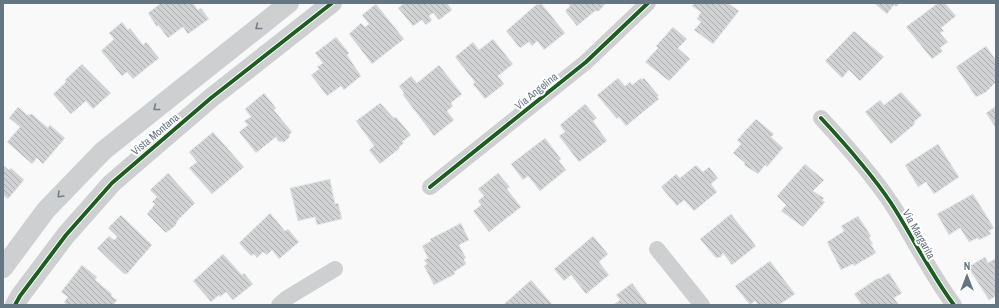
<svg xmlns="http://www.w3.org/2000/svg" width="999" height="308" viewBox="0 0 999 308" font-family="'Archivo Narrow',sans-serif">
  <style>
    .building { fill: url(#building-back-hatch); stroke: #e8e8e8 }
    .lines { fill: none; stroke-linecap: round; stroke-linejoin: round }
    .minor { stroke: #cecfd0; stroke-width: 16 }
    .tertiary { stroke: #cecfd0; stroke-width: 20 }
    .cycleway-casing { stroke: #fff; stroke-width: 6 }
    .cycleway { stroke: #1b5e20; stroke-width: 4 }
    .oneway { stroke: #707f8b }
    .labels { text-anchor: middle; dominant-baseline: central; stroke-width: 4; stroke-linejoin: round; paint-order: stroke }
    .street-label { font-size: 11px; fill: #657683; stroke: #fff }
  </style>
  <defs>
    <pattern id="building-back-hatch" width="6" height="6" patternUnits="userSpaceOnUse"><rect width="6" height="6" fill="#d0d2d3"/><path d="M-1 5l2 2M0 0l6 6M5-1l2 2" fill="none" stroke="#acafb1"/></pattern>
  </defs>
  <rect width="100%" height="100%" fill="#f9f9f9"/>
  <g class="building">
    <polygon points="161,3 193,3 198,10 201,8 209,19 188,34 183,27 168,38 158,25 157,27 148,13"/>
    <polygon points="404,3 447,3 452,10 439,20 433,13 429,16 432,20 426,25 422,20 413,26 398,8"/>
    <polygon points="541,3 565,33 544,50 537,41 532,46 529,42 520,48 506,31 537,4 538,5"/>
    <polygon points="568,3 606,3 599,11 595,11 577,26 565,11 570,6"/>
    <polygon points="695,3 728,3 739,11 713,44 694,30 701,22 697,19 701,12 692,6"/>
    <polygon points="874,3 900,3 896,7 894,5 887,14"/>
    <polygon points="938,3 945,3 956,16 941,28 944,31 940,33 948,42 940,48 943,51 932,59 906,27"/>
    <polygon points="376,4 404,39 372,64 349,34 361,23 365,27 369,24 362,15"/>
    <polygon points="122,22 128,30 130,28 143,45 146,42 159,58 133,79 127,72 122,76 101,51 114,39 109,33"/>
    <polygon points="673,27 687,39 678,48 690,59 669,81 645,62 658,48 656,46"/>
    <polygon points="854,31 884,57 860,81 849,70 842,78 825,61"/>
    <polygon points="336,37 349,53 347,55 361,76 344,90 341,86 327,96 311,75 319,69 317,67 323,63 315,53"/>
    <polygon points="493,39 513,64 498,76 504,84 485,99 473,84 475,82 455,57 473,42 479,50"/>
    <polygon points="986,46 996,60 996,82 986,92 976,97 956,67"/>
    <polygon points="82,64 111,93 93,109 86,101 71,114 53,94 66,82 65,80"/>
    <polygon points="439,65 462,94 451,103 453,106 447,111 454,120 434,136 403,95 404,93 399,86 411,76 417,83"/>
    <polygon points="618,78 625,86 630,82 632,85 641,78 642,80 644,78 659,96 657,97 659,99 626,126 619,117 617,119 597,95"/>
    <polygon points="901,92 922,115 914,122 915,124 891,144 865,112 880,100 884,105"/>
    <polygon points="264,93 276,108 274,110 292,132 289,135 290,137 284,142 278,141 276,137 256,153 239,132 248,125 244,121 251,117 245,109"/>
    <polygon points="380,103 394,118 396,117 411,135 402,142 404,143 399,147 400,148 380,164 369,150 374,146 356,121"/>
    <polygon points="585,104 597,118 593,121 607,141 579,162 559,136 565,132 560,125"/>
    <polygon points="996,106 996,128 986,113"/>
    <polygon points="18,107 27,115 32,114 48,128 50,125 65,138 43,164 37,158 32,164 7,142 20,127 9,118"/>
    <polygon points="756,119 774,134 771,137 783,148 767,167 765,165 758,174 744,165 745,163 733,153 741,144 737,140"/>
    <polygon points="213,132 244,167 212,194 189,168 197,162 189,152"/>
    <polygon points="545,138 561,159 559,161 566,170 540,191 528,176 523,180 511,164"/>
    <polygon points="938,144 959,177 934,194 926,182 918,187 905,165"/>
    <polygon points="805,164 824,180 813,191 824,198 822,200 825,202 803,227 781,211 786,205 777,196"/>
    <polygon points="3,165 9,170 11,168 24,180 8,199 3,195"/>
    <polygon points="696,165 703,172 709,167 718,178 711,184 717,192 694,211 684,200 677,206 661,187 676,174 680,178"/>
    <polygon points="168,173 195,203 178,220 175,226 166,233 147,214 155,204 152,202 157,197 150,190"/>
    <polygon points="498,173 510,187 507,189 521,207 489,232 473,211 481,205 478,201 484,196 478,189"/>
    <polygon points="330,179 335,204 338,203 342,219 317,225 315,217 298,221 290,188"/>
    <polygon points="973,194 994,228 989,231 991,234 979,240 978,238 969,242 960,228 949,235 937,214"/>
    <polygon points="270,213 285,231 288,229 299,242 279,259 272,250 267,255 263,252 257,258 254,254 251,256 239,243"/>
    <polygon points="731,214 756,246 732,265 723,253 721,257 716,258 700,239"/>
    <polygon points="121,215 152,245 127,274 124,274 97,248 109,236 114,240 117,237 108,228"/>
    <polygon points="858,216 871,236 869,238 873,244 871,244 876,253 854,266 853,264 841,270 827,242 844,231 841,226"/>
    <polygon points="461,223 469,240 459,245 466,258 464,259 466,264 454,272 455,274 434,285 424,266 427,264 424,260 428,258 422,246 431,241 430,239"/>
    <polygon points="593,236 608,254 599,262 609,275 586,294 571,275 564,281 554,269"/>
    <polygon points="223,254 242,275 244,273 253,284 233,300 226,292 220,297 219,295 211,302 193,281"/>
    <polygon points="985,257 988,263 996,258 996,296 989,300 968,267"/>
    <polygon points="770,261 795,294 779,305 758,305 755,301 750,305 735,286"/>
    <polygon points="82,265 97,277 95,280 112,294 111,296 117,300 113,305 67,305 64,302 68,297 61,292"/>
    <polygon points="889,273 902,293 894,298 899,305 862,305 854,294 878,278 879,279"/>
    <polygon points="531,280 553,305 503,305"/>
    <polygon points="632,283 648,305 613,305 620,300 616,295"/>
  </g>
  <g class="lines">
    <g class="minor">
      <path d="M821,118C846,145 871,173 891,203C913,237 930,273 954,305"/>
      <polyline points="430,187 586,62 648,3"/>
      <polyline points="657,249 702,305"/>
      <polyline points="279,305 287,298 335,269"/>
    </g>
    <g class="tertiary">
      <polyline points="3,268 46,210 103,151 289,3"/>
      <polyline points="15,305 20,296 66,235 112,183 211,98 332,3"/>
    </g>
    <defs>
      <g id="cycleway">
        <path d="M821,118C846,145 871,173 891,203C913,237 930,273 954,305"/>
        <polyline points="430,187 586,62 648,3"/>
        <polyline points="15,305 20,296 66,235 112,183 211,98 332,3"/>
      </g>
    </defs>
    <use href="#cycleway" class="cycleway-casing"/>
    <use href="#cycleway" class="cycleway"/>
  </g>
  <defs><path id="oneway-chevron" d="M-2-3.5L2.5 0L-2 3.5" fill="none" stroke-width="1.6" stroke-linecap="round" stroke-linejoin="round"/></defs>
  <g class="oneway">
    <use href="#oneway-chevron" transform="translate(258 27) rotate(142)"/>
    <use href="#oneway-chevron" transform="translate(156 108) rotate(142)"/>
    <use href="#oneway-chevron" transform="translate(60 195) rotate(135)"/>
  </g>
  <g class="labels">
    <g class="street-label">
      <text transform="translate(536 91) rotate(-39)">Via Angelina</text>
      <text transform="translate(155 134) rotate(-40)">Vista Montana</text>
      <text transform="translate(919 234) rotate(61)">Via Margarita</text>
    </g>
  </g>
  <rect width="999" height="308" fill="none" stroke="#657683" stroke-width="8"/>
  <g transform="translate(967 276)" stroke="#ffffff" stroke-width="3" paint-order="stroke">
  <path d="M0-3L7 15L0 10L-7 15Z" fill="#657683"/>
  <text y="-6" font-size="11" font-weight="bold" text-anchor="middle" fill="#657683">N</text>
  </g>
</svg>
